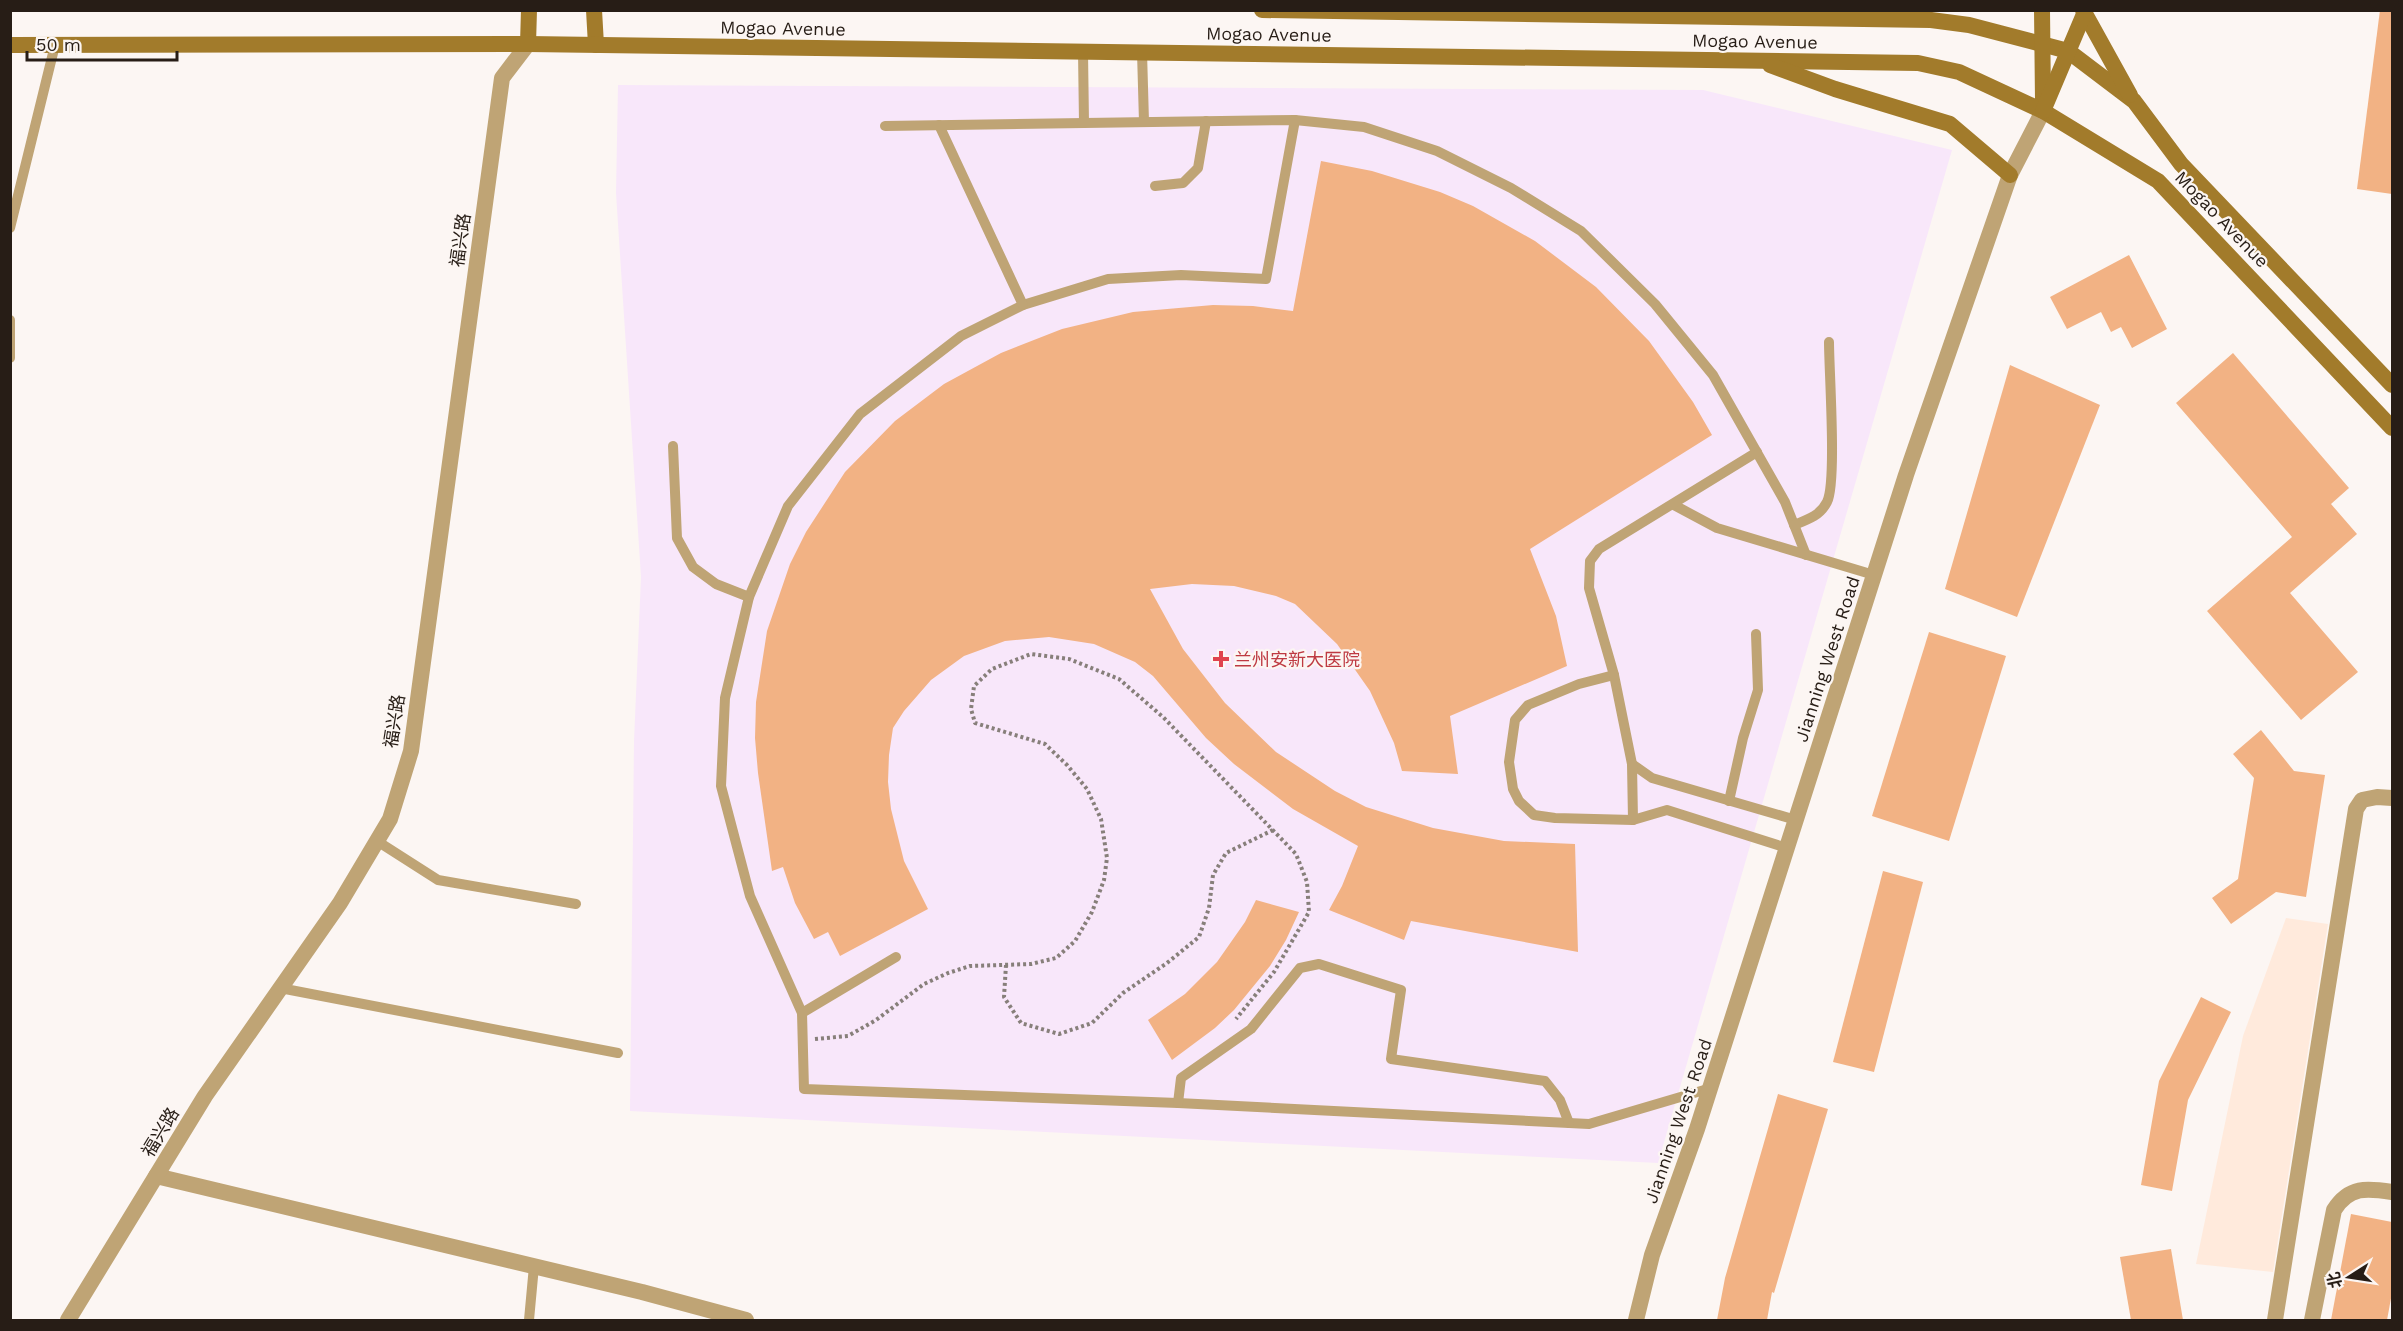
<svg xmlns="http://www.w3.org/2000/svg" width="2403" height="1331" viewBox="0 0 2403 1331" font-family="'Work Sans','Noto Sans SC',sans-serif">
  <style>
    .built { fill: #ffeadc }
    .medical { fill: #f8e7fa }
    .building { fill: #f2b284 }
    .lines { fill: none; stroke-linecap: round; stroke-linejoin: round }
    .path { stroke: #877f7a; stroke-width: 4; stroke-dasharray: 3 3; stroke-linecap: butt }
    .service { stroke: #bfa475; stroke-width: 10 }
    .minor { stroke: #bfa475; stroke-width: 16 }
    .tertiary { stroke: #bfa475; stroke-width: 16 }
    .secondary { stroke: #a27b2b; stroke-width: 16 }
    .health-dot { fill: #e0444e; stroke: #fcf6f3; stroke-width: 2 }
    .labels { text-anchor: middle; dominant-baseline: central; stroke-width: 4.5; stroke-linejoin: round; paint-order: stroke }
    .street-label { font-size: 18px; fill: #271d16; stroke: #fcf6f3 }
    .health-label { font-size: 18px; fill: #be3a42; stroke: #fcf6f3; text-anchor: start }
  </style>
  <rect width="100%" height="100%" fill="#fcf6f3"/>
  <polygon class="built" points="2286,918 2328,924 2273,1272 2196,1264 2243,1036"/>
  <polygon class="medical" points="618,85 1703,90 1952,150 1658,1163 630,1111 634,741 641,577 616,193"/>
  <g class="building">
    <polygon points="2380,10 2392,10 2392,194 2357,189"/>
    <polygon points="1321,161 1372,171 1440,192 1473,206 1535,241 1596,287 1649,341 1693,402 1712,435 1530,549 1556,616 1567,666 1450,716 1458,774 1402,771 1394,743 1370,691 1337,644 1295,604 1276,596 1234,586 1192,584 1150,589 1183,649 1225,703 1276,752 1335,791 1366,807 1433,828 1504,841 1575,844 1578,952 1411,921 1404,940 1329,910 1342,886 1358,846 1293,809 1234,764 1206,738 1153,676 1135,662 1094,644 1049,637 1005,641 964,656 931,680 904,711 893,728 889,755 888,782 891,809 904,861 928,909 840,956 828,932 814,939 795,903 783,867 772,871 758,773 755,738 756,702 767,631 790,564 806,532 845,472 895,421 944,384 1001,353 1062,329 1133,312 1213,305 1253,306 1293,311"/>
    <polygon points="2129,255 2167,329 2132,348 2121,327 2111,332 2101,312 2067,329 2050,297"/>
    <polygon points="2233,353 2349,488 2331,504 2357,534 2290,593 2358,672 2301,720 2207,611 2292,537 2176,403"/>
    <polygon points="2010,365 2100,405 2017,617 1945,589"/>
    <polygon points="1929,632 2006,656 1949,841 1872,816"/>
    <polygon points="2261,730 2294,771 2325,775 2306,897 2276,892 2231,924 2212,898 2238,879 2254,778 2233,754"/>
    <polygon points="1883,871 1923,882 1874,1072 1833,1062"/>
    <polygon points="1256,900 1299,912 1286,940 1270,966 1234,1010 1215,1028 1172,1060 1148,1020 1185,994 1217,962 1245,922"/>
    <polygon points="2201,997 2231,1012 2188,1100 2172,1191 2141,1185 2159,1081"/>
    <polygon points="1778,1094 1828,1109 1774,1293 1772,1292 1767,1320 1717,1320 1725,1278"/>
    <polygon points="2351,1214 2392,1222 2392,1293 2387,1320 2331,1320"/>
    <polygon points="2171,1249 2183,1320 2131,1320 2120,1257"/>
  </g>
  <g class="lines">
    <g class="path">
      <polyline points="1006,965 1004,997 1021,1023 1059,1034 1092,1023 1123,993 1167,963 1199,937 1209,908 1213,875 1226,853 1273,830"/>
      <polyline points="815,1039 848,1036 876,1020 924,984 948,973 970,966 1031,964 1056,958 1075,941 1092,912 1104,880 1107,858 1101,819 1087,789 1067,765 1045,744 975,723 971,709 974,686 992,669 1031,654 1069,659 1119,679 1163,717 1296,854 1307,882 1309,912 1274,972 1236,1019"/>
    </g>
    <g class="service">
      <polyline points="1083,52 1084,123"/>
      <polyline points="1142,52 1144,122"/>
      <polyline points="1295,120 1266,279 1181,275 1108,279 1023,305 961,336 860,414 788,506 749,597 725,698 721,786 750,896 802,1013 804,1089 1178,1103 1589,1124 1711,1088"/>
      <polyline points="939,125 1023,305"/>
      <polyline points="885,126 1295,120 1364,127 1437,151 1511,188 1581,231 1655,304 1713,375 1785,502 1806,555"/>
      <polyline points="1155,186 1183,183 1198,168 1206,121"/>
      <polyline points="10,228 55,45"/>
      <polyline points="10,320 10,358"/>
      <polyline points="673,446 677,538 693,567 716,584 749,597"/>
      <polyline points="1674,505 1717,528 1874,575"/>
      <path d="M1794,525C1807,520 1820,516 1827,502C1837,483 1829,371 1829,342"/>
      <polyline points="1614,675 1579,684 1528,705 1515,720 1509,762 1513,789 1519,801 1534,815 1555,818 1633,820 1667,810 1787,848"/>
      <polyline points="1632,764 1652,778 1796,820"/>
      <polyline points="1729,801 1743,738 1758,690 1756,634"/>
      <polyline points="1633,820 1632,764 1614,675 1589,588 1590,561 1599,549 1757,452"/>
      <polyline points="377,841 438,880 576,904"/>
      <polyline points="280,988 618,1053"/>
      <polyline points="802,1013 896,957"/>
      <polyline points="1178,1103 1181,1078 1251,1029 1300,968 1319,964 1401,990 1391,1059 1545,1081 1560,1100 1569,1123"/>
      <polyline points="529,1320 534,1266"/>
    </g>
    <g class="minor">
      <polyline points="156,1176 642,1292 746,1320"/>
      <polyline points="68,1320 205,1096 340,903 390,819 411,751 502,78 528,44"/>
      <polyline points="2275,1320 2356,809 2362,800 2377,797 2392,798"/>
      <path d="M2312,1320L2334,1210C2349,1186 2367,1188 2392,1192"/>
    </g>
    <polyline class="tertiary" points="1636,1320 1652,1255 1697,1129 1906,475 2010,175 2043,111"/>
    <g class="secondary">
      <polyline points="594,10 596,45"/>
      <polyline points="1262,10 1931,20 1969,25 2068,51 2134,101 2181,164 2392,385"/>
      <polyline points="2042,10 2043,101"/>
      <polyline points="2083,10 2130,95"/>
      <polyline points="528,44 529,10"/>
      <polyline points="10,45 528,44 1918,63 1959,72 2043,111 2158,181 2392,428"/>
      <polyline points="1770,65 1835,89 1950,124 2010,175"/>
      <polyline points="2043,111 2084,14"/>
    </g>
  </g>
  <path class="health-dot" d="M1218 650h6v6h6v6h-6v6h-6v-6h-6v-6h6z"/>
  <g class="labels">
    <g class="street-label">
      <text transform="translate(783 28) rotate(1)">Mogao Avenue</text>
      <text transform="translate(1269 34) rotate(1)">Mogao Avenue</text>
      <text transform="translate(1755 41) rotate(1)">Mogao Avenue</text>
      <text transform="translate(2222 219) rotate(46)">Mogao Avenue</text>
      <text transform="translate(460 240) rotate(-82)">福兴路</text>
      <text transform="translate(1827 659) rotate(-72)">Jianning West Road</text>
      <text transform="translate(394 721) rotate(-81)">福兴路</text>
      <text transform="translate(1678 1121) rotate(-71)">Jianning West Road</text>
      <text transform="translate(160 1132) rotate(-59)">福兴路</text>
    </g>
    <g class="health-label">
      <text x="1234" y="659">兰州安新大医院</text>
    </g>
  </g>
  <rect width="2403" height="1331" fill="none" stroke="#271d16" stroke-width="24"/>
  <g transform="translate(2349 1277) rotate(258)" stroke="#fcf6f3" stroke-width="4.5" paint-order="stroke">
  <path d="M0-4.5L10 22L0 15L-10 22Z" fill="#271d16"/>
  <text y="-9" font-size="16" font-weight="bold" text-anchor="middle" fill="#271d16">北</text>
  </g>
  <path d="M27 51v9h150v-9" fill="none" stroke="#271d16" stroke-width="3"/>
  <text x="36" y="51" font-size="18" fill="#271d16" stroke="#fcf6f3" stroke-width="4.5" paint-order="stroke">50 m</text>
</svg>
